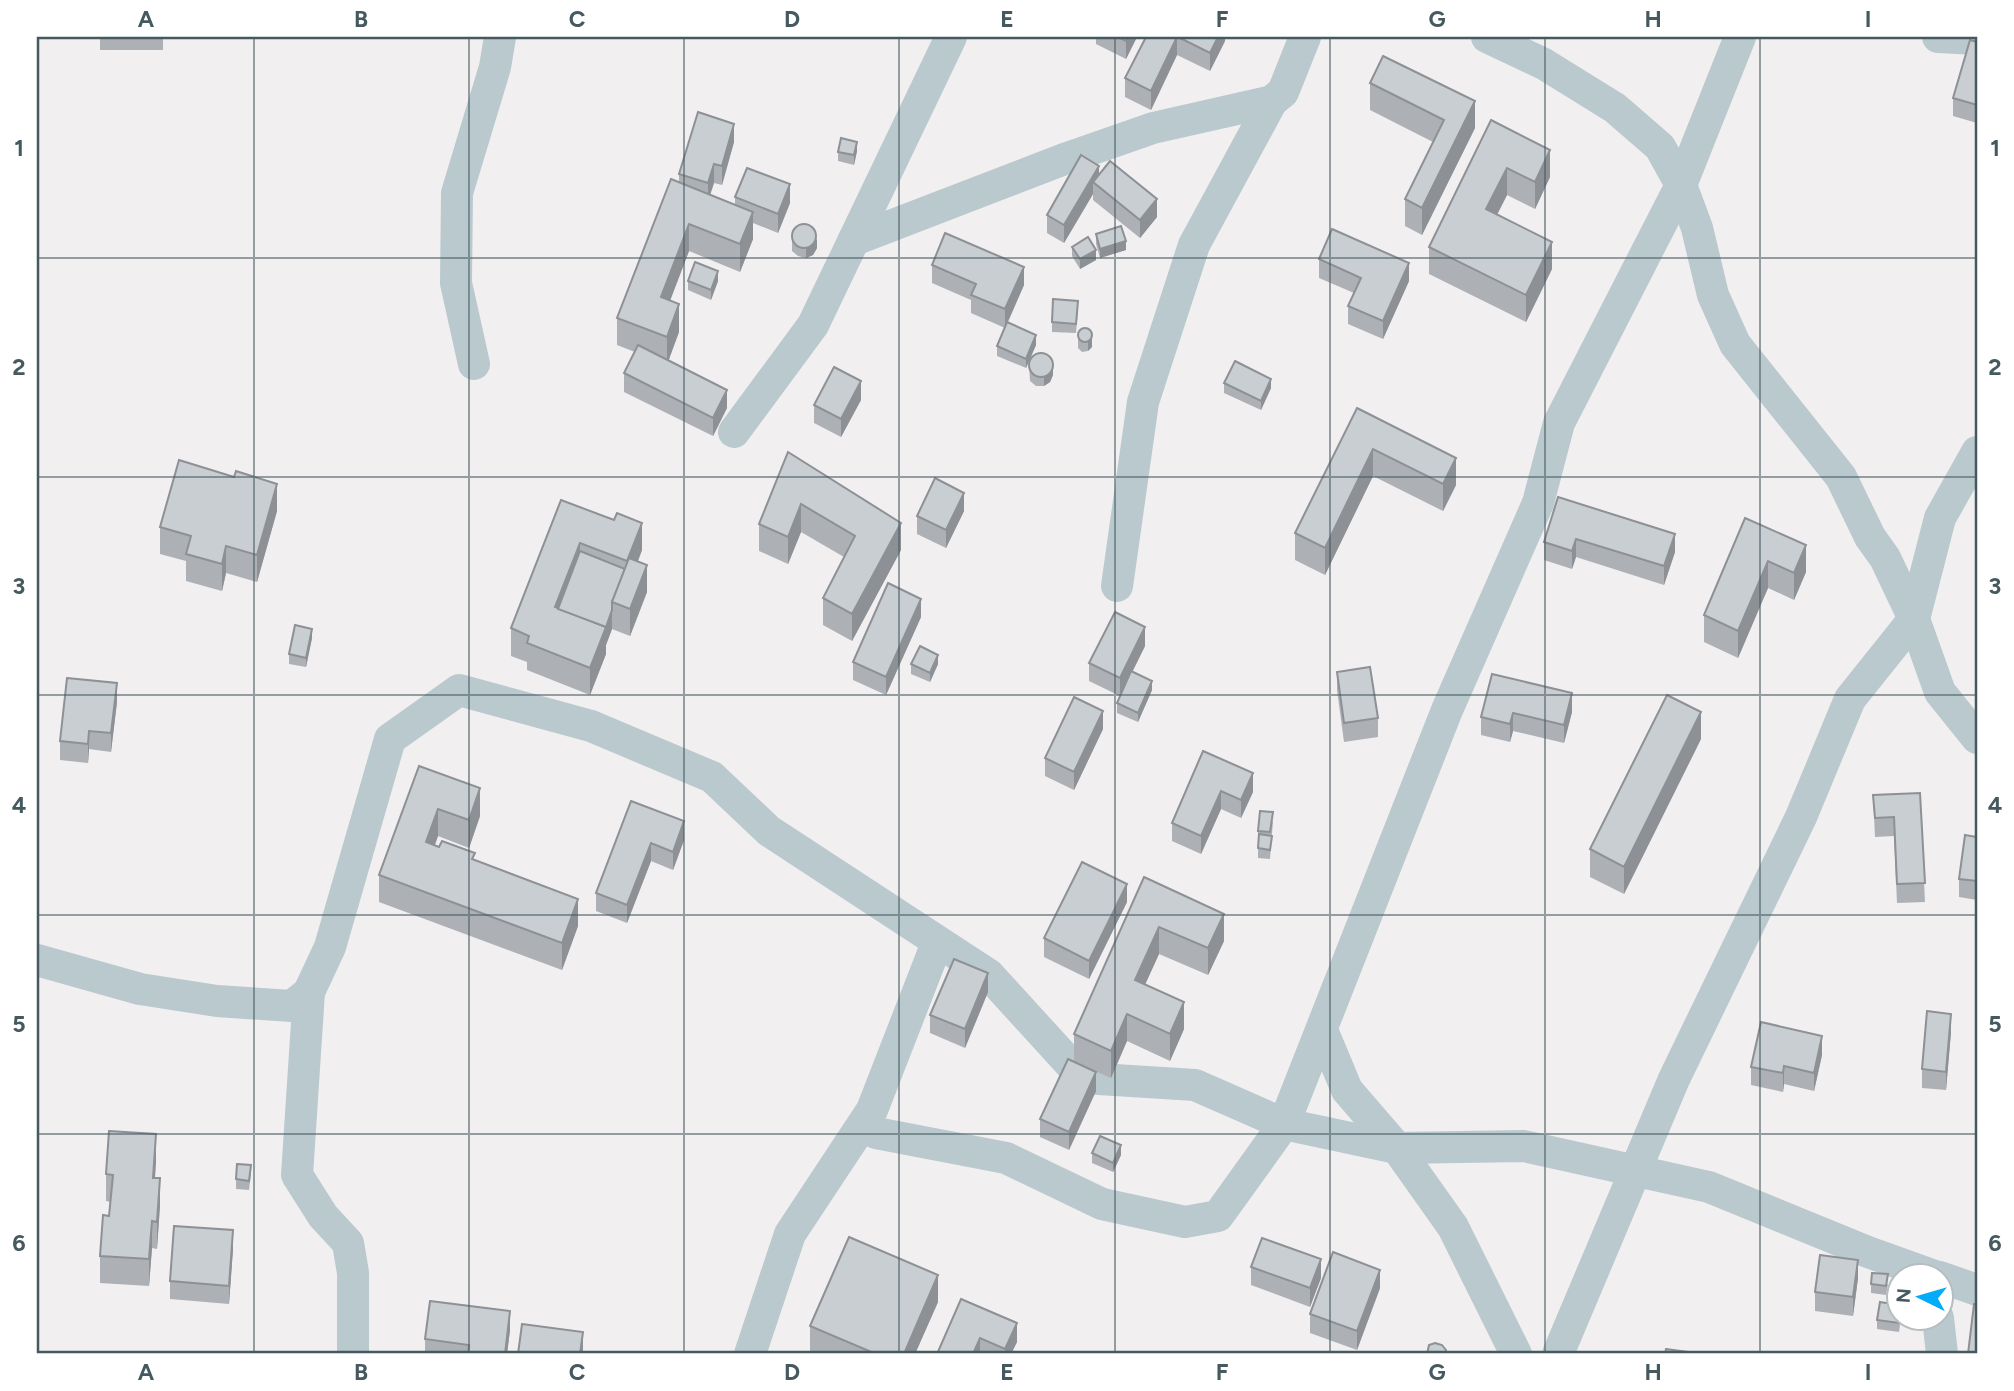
<svg xmlns="http://www.w3.org/2000/svg" width="2014" height="1391" viewBox="0 0 2014 1391" font-family="Figtree,sans-serif">
  <style>
    .lines { fill: none; stroke-linecap: round; stroke-linejoin: round }
    .street { stroke: #b9c9ce; stroke-width: 32 }
    .wall { fill: #adb1b5 }
    .shaded-wall { fill: #8d9094 }
    .building { fill: #c9ced3; stroke: #8d9094; stroke-width: 2 }
    .grid { fill: none; stroke: #45595f; stroke-width: 2; stroke-opacity: 0.55 }
    .neatline { fill: none; stroke: #45595f; stroke-width: 2.5 }
    .grid-label { font-size: 23px; text-anchor: middle; font-weight: bold; fill: #45595f }
  </style>
  <rect width="100%" height="100%" fill="#f2eff0"/>
  <g class="lines">
    <g class="street">
      <polyline points="1487,37 1544,64 1615,108 1660,147 1681,185 1697,228 1713,295 1735,344 1841,477 1870,537 1885,558 1914,619 1940,692 1977,738"/>
      <polyline points="1938,37 1977,39"/>
      <polyline points="854,240 1067,158 1153,128 1272,101 1283,92 1305,37"/>
      <polyline points="474,364 456,283 457,193 495,67 500,37"/>
      <polyline points="734,432 813,325 951,37"/>
      <polyline points="1117,586 1143,402 1194,245 1272,101"/>
      <polyline points="37,960 140,989 217,1001 292,1006 309,992 330,947 390,739 459,690 591,726 712,777 769,831 989,975 1083,1078 1195,1085 1284,1124 1397,1148 1524,1146 1709,1187 1868,1252 1935,1276"/>
      <polyline points="309,992 297,1175 323,1216 348,1243 353,1273 353,1354"/>
      <polyline points="1322,1030 1347,1090 1397,1148 1453,1227 1516,1354"/>
      <polyline points="876,1133 1006,1158 1102,1204 1185,1222 1218,1216 1284,1124 1447,710 1538,503 1559,423 1681,185 1740,37"/>
      <polyline points="1940,1277 1977,1290"/>
      <polyline points="1938,1318 1942,1354"/>
      <polyline points="750,1354 790,1234 872,1110 937,943"/>
      <polyline points="1558,1354 1674,1079 1801,817 1850,699 1914,619 1940,518 1977,452"/>
    </g>
  </g>
  <g class="wall">
    <rect x="100" y="37" width="63" height="13"/>
    <polygon points="1096,37 1137,37 1126,59 1096,44"/>
    <polygon points="1146,37 1225,37 1225,41 1210,71 1177,55 1151,110 1125,97 1125,78"/>
    <polygon points="1977,42 1977,123 1953,116 1953,98"/>
    <polygon points="1370,83 1475,128 1422,235 1405,226 1405,199 1433,142 1370,110"/>
    <polygon points="1491,120 1550,177 1535,209 1507,195 1497,215 1552,269 1526,322 1429,274 1429,247"/>
    <polygon points="734,142 722,185 714,183 710,195 735,205 735,197 790,203 778,233 753,223 753,239 740,272 689,251 670,301 679,332 668,360 727,408 713,436 624,392 624,373 635,352 617,345 617,318 679,183 679,174"/>
    <polygon points="857,151 854,165 838,161 838,152"/>
    <polygon points="1099,175 1157,217 1140,238 1093,200 1093,194 1064,243 1047,233 1047,215"/>
    <polygon points="792,233 817,248 813,255 806,258 798,256 792,251"/>
    <polygon points="1096,234 1126,250 1100,258 1096,244"/>
    <polygon points="1072,247 1096,260 1080,269 1072,256"/>
    <polygon points="1319,259 1409,281 1383,339 1348,324 1348,306 1354,293 1319,278"/>
    <polygon points="932,265 1024,285 1008,322 1036,345 1026,368 997,356 997,346 1005,328 971,313 971,300 932,283"/>
    <polygon points="688,281 718,281 711,300 688,290"/>
    <polygon points="1078,310 1076,333 1052,332 1052,322"/>
    <polygon points="1081,329 1092,347 1088,351 1082,352 1078,348 1078,333"/>
    <polygon points="1029,365 1053,375 1050,382 1044,386 1036,386 1030,381"/>
    <polygon points="1224,383 1271,388 1261,410 1224,393"/>
    <polygon points="861,400 841,437 814,423 814,405"/>
    <polygon points="1357,408 1456,485 1443,511 1373,476 1325,575 1295,560 1295,533"/>
    <polygon points="788,452 901,550 852,641 823,625 823,598 844,557 801,532 788,564 759,551 759,524"/>
    <polygon points="1558,497 1675,552 1664,585 1576,557 1572,569 1544,560 1544,542"/>
    <polygon points="561,500 642,550 638,561 647,592 630,636 612,629 606,645 606,654 590,695 527,670 527,662 511,656 511,628"/>
    <polygon points="277,511 257,582 226,573 222,591 186,581 186,561 160,554 160,527"/>
    <polygon points="964,511 946,548 917,534 917,516"/>
    <polygon points="1745,518 1806,572 1794,600 1768,588 1738,658 1704,642 1704,615"/>
    <polygon points="921,617 886,695 853,680 853,662"/>
    <polygon points="312,638 306,667 289,664 289,654"/>
    <polygon points="1145,646 1132,672 1152,690 1138,722 1117,713 1117,703 1120,696 1089,681 1089,663"/>
    <polygon points="911,664 938,664 930,682 911,674"/>
    <polygon points="1337,672 1378,718 1378,737 1344,742 1337,690"/>
    <polygon points="1492,674 1572,712 1564,743 1513,731 1510,742 1481,735 1481,717"/>
    <polygon points="117,702 111,752 89,749 88,763 60,760 60,741"/>
    <polygon points="1103,729 1074,790 1045,776 1045,758"/>
    <polygon points="1701,739 1624,894 1590,877 1590,849"/>
    <polygon points="1203,751 1253,792 1241,818 1221,809 1201,854 1172,841 1172,823"/>
    <polygon points="419,766 480,816 469,848 438,836 435,845 475,860 578,926 562,970 379,902 379,875"/>
    <polygon points="1920,793 1925,902 1897,903 1894,836 1875,837 1873,795"/>
    <polygon points="631,801 684,840 673,870 651,861 627,923 596,911 596,893"/>
    <polygon points="1273,821 1270,859 1258,858 1258,831"/>
    <polygon points="1977,837 1977,900 1959,897 1959,879"/>
    <polygon points="1144,877 1224,941 1208,975 1159,954 1145,984 1184,1029 1170,1061 1127,1041 1111,1078 1076,1063 1096,1091 1069,1150 1040,1137 1040,1119 1074,1061 1074,1034"/>
    <polygon points="1127,902 1089,979 1044,957 1044,938"/>
    <polygon points="988,992 965,1048 930,1033 930,1015"/>
    <polygon points="1951,1032 1946,1090 1922,1088 1922,1069"/>
    <polygon points="1822,1055 1814,1091 1784,1084 1783,1092 1751,1085 1751,1067"/>
    <polygon points="1092,1153 1121,1155 1113,1172 1092,1163"/>
    <polygon points="156,1161 155,1178 160,1205 157,1249 152,1248 149,1286 100,1283 100,1256 109,1216 111,1202 106,1201 106,1174"/>
    <polygon points="251,1174 249,1190 236,1189 236,1179"/>
    <polygon points="233,1249 229,1304 170,1299 170,1281"/>
    <polygon points="1251,1267 1321,1278 1310,1307 1251,1285"/>
    <polygon points="1858,1278 1853,1316 1815,1311 1815,1292"/>
    <polygon points="1871,1284 1888,1284 1886,1295 1871,1293"/>
    <polygon points="1380,1288 1357,1350 1310,1333 1310,1314"/>
    <polygon points="961,1299 1017,1342 1011,1354 937,1354"/>
    <polygon points="938,1302 915,1354 814,1354 810,1353 810,1326"/>
    <polygon points="1901,1318 1899,1332 1877,1329 1877,1320"/>
    <polygon points="510,1330 507,1354 425,1354 425,1339"/>
  </g>
  <g class="shaded-wall">
    <polygon points="1128,37 1137,37 1126,59 1126,41"/>
    <polygon points="1177,37 1177,55 1151,110 1151,91"/>
    <polygon points="1218,37 1225,37 1225,41 1210,71 1210,53"/>
    <polygon points="1475,101 1475,128 1422,235 1422,208"/>
    <polygon points="734,124 734,142 722,185 722,166"/>
    <polygon points="857,142 857,151 854,165 854,155"/>
    <polygon points="1550,150 1550,177 1535,209 1535,182"/>
    <polygon points="714,164 714,183 708,201 708,183"/>
    <polygon points="1099,166 1099,184 1093,182 1093,194 1064,243 1064,225"/>
    <polygon points="1507,168 1507,195 1486,236 1486,209"/>
    <polygon points="790,184 790,203 778,233 778,214"/>
    <polygon points="1157,199 1157,217 1140,238 1140,220"/>
    <polygon points="753,212 753,239 740,272 740,244"/>
    <polygon points="689,224 689,251 661,324 661,297"/>
    <polygon points="817,239 817,248 813,255 806,258 806,249"/>
    <polygon points="1126,241 1126,250 1100,258 1100,249"/>
    <polygon points="1552,242 1552,269 1526,322 1526,295"/>
    <polygon points="1096,250 1096,260 1080,269 1080,259"/>
    <polygon points="1409,263 1409,281 1383,339 1383,321"/>
    <polygon points="1024,267 1024,285 1005,328 1005,309"/>
    <polygon points="718,271 718,281 711,300 711,290"/>
    <polygon points="679,304 679,332 667,365 667,337"/>
    <polygon points="1036,335 1036,345 1026,368 1026,359"/>
    <polygon points="1092,338 1092,347 1088,351 1088,342"/>
    <polygon points="1053,366 1053,375 1050,382 1044,386 1044,377"/>
    <polygon points="1271,379 1271,388 1261,410 1261,401"/>
    <polygon points="861,381 861,400 841,437 841,419"/>
    <polygon points="727,390 727,408 713,436 713,418"/>
    <polygon points="1373,449 1373,476 1325,575 1325,548"/>
    <polygon points="1456,458 1456,485 1443,511 1443,484"/>
    <polygon points="277,484 277,511 257,582 257,555"/>
    <polygon points="964,493 964,511 946,548 946,530"/>
    <polygon points="801,504 801,532 788,564 788,537"/>
    <polygon points="642,523 642,550 621,606 627,561"/>
    <polygon points="901,523 901,550 852,641 852,614"/>
    <polygon points="1675,534 1675,552 1664,585 1664,566"/>
    <polygon points="1576,539 1576,557 1572,569 1572,551"/>
    <polygon points="580,543 580,570 561,618 555,607"/>
    <polygon points="1806,545 1806,572 1794,600 1794,573"/>
    <polygon points="226,546 226,573 222,591 222,564"/>
    <polygon points="1768,561 1768,588 1738,658 1738,631"/>
    <polygon points="647,565 647,592 630,636 630,609"/>
    <polygon points="921,599 921,617 886,695 886,677"/>
    <polygon points="612,610 612,629 606,645 606,654 590,695 590,668"/>
    <polygon points="1145,627 1145,646 1120,697 1120,678"/>
    <polygon points="312,629 312,638 306,667 306,658"/>
    <polygon points="938,655 938,664 930,682 930,673"/>
    <polygon points="1152,681 1152,690 1138,722 1138,713"/>
    <polygon points="117,683 117,702 111,752 111,733"/>
    <polygon points="1572,693 1572,712 1564,743 1564,725"/>
    <polygon points="1103,711 1103,729 1074,790 1074,772"/>
    <polygon points="1701,712 1701,739 1624,894 1624,867"/>
    <polygon points="1513,713 1513,731 1510,742 1510,724"/>
    <polygon points="89,731 89,749 88,763 88,744"/>
    <polygon points="1253,773 1253,792 1241,818 1241,800"/>
    <polygon points="480,788 480,816 469,848 469,820"/>
    <polygon points="1221,791 1221,809 1201,854 1201,836"/>
    <polygon points="438,809 438,836 426,869 426,842"/>
    <polygon points="684,821 684,840 673,870 673,852"/>
    <polygon points="651,843 651,861 627,923 627,905"/>
    <polygon points="1127,884 1127,902 1089,979 1089,961"/>
    <polygon points="578,899 578,926 562,970 562,943"/>
    <polygon points="1224,914 1224,941 1208,975 1208,948"/>
    <polygon points="1159,927 1159,954 1135,1007 1135,980"/>
    <polygon points="988,973 988,992 965,1048 965,1029"/>
    <polygon points="1184,1002 1184,1029 1170,1061 1170,1034"/>
    <polygon points="1127,1014 1127,1041 1111,1078 1111,1051"/>
    <polygon points="1951,1014 1951,1032 1946,1090 1946,1072"/>
    <polygon points="1822,1036 1822,1055 1814,1091 1814,1073"/>
    <polygon points="1784,1066 1784,1084 1783,1092 1783,1073"/>
    <polygon points="1096,1072 1096,1091 1069,1150 1069,1132"/>
    <polygon points="156,1134 156,1161 153,1205 153,1178"/>
    <polygon points="1121,1145 1121,1155 1113,1172 1113,1163"/>
    <polygon points="160,1178 160,1205 157,1249 157,1222"/>
    <polygon points="152,1221 152,1248 149,1286 149,1259"/>
    <polygon points="233,1230 233,1249 229,1304 229,1286"/>
    <polygon points="1321,1259 1321,1278 1310,1307 1310,1288"/>
    <polygon points="1858,1260 1858,1278 1853,1316 1853,1297"/>
    <polygon points="1380,1270 1380,1288 1357,1350 1357,1331"/>
    <polygon points="938,1275 938,1302 915,1354 904,1354"/>
    <polygon points="510,1311 510,1330 507,1354 505,1354"/>
    <polygon points="1017,1323 1017,1342 1011,1354 1005,1354 1005,1349"/>
    <polygon points="583,1332 583,1350 582,1354 580,1354"/>
    <polygon points="980,1338 980,1354 973,1354"/>
  </g>
  <g class="building">
    <polygon points="1118,37 1128,37 1126,41"/>
    <polygon points="1146,37 1177,37 1151,91 1125,78"/>
    <polygon points="1178,37 1218,37 1210,53"/>
    <polygon points="1970,40 1977,42 1977,105 1953,98"/>
    <polygon points="1383,56 1475,101 1422,208 1405,199 1444,120 1370,83"/>
    <polygon points="698,112 734,124 722,166 714,164 708,183 679,174"/>
    <polygon points="1491,120 1550,150 1535,182 1507,168 1486,209 1552,242 1526,295 1429,247"/>
    <polygon points="841,138 857,142 854,155 838,152"/>
    <polygon points="1081,155 1099,166 1064,225 1047,215"/>
    <polygon points="1110,161 1157,199 1140,220 1093,182"/>
    <polygon points="747,168 790,184 778,214 735,197"/>
    <polygon points="671,179 753,212 740,244 689,224 661,297 679,304 667,337 617,318"/>
    <circle cx="804" cy="236" r="12"/>
    <polygon points="1121,226 1126,241 1100,249 1096,234"/>
    <polygon points="1332,229 1409,263 1383,321 1348,306 1361,278 1319,259"/>
    <polygon points="945,233 1024,267 1005,309 971,295 976,284 932,265"/>
    <polygon points="1088,237 1096,250 1080,259 1072,247"/>
    <polygon points="695,262 718,271 711,290 688,281"/>
    <polygon points="1053,299 1078,301 1076,324 1052,322"/>
    <polygon points="1007,322 1036,335 1026,359 997,346"/>
    <circle cx="1085" cy="335" r="7"/>
    <polygon points="638,345 727,390 713,418 624,373"/>
    <circle cx="1041" cy="365" r="12"/>
    <polygon points="1235,361 1271,379 1261,401 1224,383"/>
    <polygon points="834,367 861,381 841,419 814,405"/>
    <polygon points="1357,408 1456,458 1443,484 1373,449 1325,548 1295,533"/>
    <polygon points="788,452 901,523 852,614 823,598 855,536 801,504 788,537 759,524"/>
    <polygon points="179,460 234,477 236,471 277,484 257,555 226,546 222,564 186,554 191,536 160,527"/>
    <polygon points="935,478 964,493 946,530 917,516"/>
    <polygon points="1558,497 1675,534 1664,566 1576,539 1572,551 1544,542"/>
    <polygon points="561,500 614,520 617,513 642,523 627,561 580,543 555,607 606,627 590,668 527,643 529,636 511,628"/>
    <polygon points="1745,518 1806,545 1794,573 1768,561 1738,631 1704,615"/>
    <polygon points="580,551 625,569 612,602 612,610 606,627 558,609"/>
    <polygon points="629,558 647,565 630,609 612,602"/>
    <polygon points="888,583 921,599 886,677 853,662"/>
    <polygon points="1115,612 1145,627 1120,678 1089,663"/>
    <polygon points="295,625 312,629 306,658 289,654"/>
    <polygon points="920,646 938,655 930,673 911,664"/>
    <polygon points="1370,667 1378,718 1344,723 1337,672"/>
    <polygon points="1131,671 1152,681 1138,713 1117,703"/>
    <polygon points="1492,674 1572,693 1564,725 1513,713 1510,724 1481,717"/>
    <polygon points="67,678 117,683 111,733 89,731 88,744 60,741"/>
    <polygon points="1667,695 1701,712 1624,867 1590,849"/>
    <polygon points="1074,697 1103,711 1074,772 1045,758"/>
    <polygon points="1203,751 1253,773 1241,800 1221,791 1201,836 1172,823"/>
    <polygon points="419,766 480,788 469,820 438,809 426,842 439,847 442,841 475,853 472,859 578,899 562,943 379,875"/>
    <polygon points="1920,793 1925,883 1897,884 1894,817 1875,818 1873,795"/>
    <polygon points="631,801 684,821 673,852 651,843 627,905 596,893"/>
    <polygon points="1260,811 1273,812 1270,832 1258,831"/>
    <polygon points="1259,834 1272,836 1270,850 1258,848"/>
    <polygon points="1965,835 1977,837 1977,881 1959,879"/>
    <polygon points="1082,862 1127,884 1089,961 1044,938"/>
    <polygon points="1144,877 1224,914 1208,948 1159,927 1135,980 1184,1002 1170,1034 1127,1014 1111,1051 1074,1034"/>
    <polygon points="954,959 988,973 965,1029 930,1015"/>
    <polygon points="1927,1011 1951,1014 1946,1072 1922,1069"/>
    <polygon points="1761,1022 1822,1036 1814,1073 1784,1066 1783,1073 1751,1067"/>
    <polygon points="1068,1059 1096,1072 1069,1132 1040,1119"/>
    <polygon points="109,1131 156,1134 153,1178 160,1178 157,1222 152,1221 149,1259 100,1256 103,1215 109,1216 113,1175 106,1174"/>
    <polygon points="1100,1136 1121,1145 1113,1163 1092,1153"/>
    <polygon points="237,1164 251,1165 249,1181 236,1179"/>
    <polygon points="174,1226 233,1230 229,1286 170,1281"/>
    <polygon points="849,1237 938,1275 904,1354 876,1354 810,1326"/>
    <polygon points="1262,1238 1321,1259 1310,1288 1251,1267"/>
    <polygon points="1333,1252 1380,1270 1357,1331 1310,1314"/>
    <polygon points="1820,1255 1858,1260 1853,1297 1815,1292"/>
    <polygon points="1872,1273 1888,1274 1886,1286 1871,1284"/>
    <polygon points="961,1299 1017,1323 1005,1349 980,1338 973,1354 937,1354"/>
    <polygon points="430,1301 510,1311 505,1354 468,1354 469,1345 425,1339"/>
    <polygon points="1880,1302 1899,1305 1899,1318 1900,1318 1899,1323 1877,1320"/>
    <polygon points="1974,1304 1977,1304 1977,1354 1968,1354"/>
    <polygon points="522,1324 583,1332 580,1354 518,1354"/>
    <polygon points="1435,1343 1442,1345 1446,1350 1446,1354 1427,1354 1429,1345"/>
    <polygon points="1666,1349 1703,1354 1665,1354"/>
  </g>
  <path class="grid" d="M254,37V1354M469,37V1354M684,37V1354M899,37V1354M1115,37V1354M1330,37V1354M1545,37V1354M1760,37V1354M37,258H1977M37,477H1977M37,695H1977M37,915H1977M37,1134H1977"/>
  <rect width="2014" height="1391" fill="none" stroke="#ffffff" stroke-width="77"/>
  <g transform="translate(1920 1297) rotate(275)"><circle r="33" fill="#ffffff" stroke="#b5bdbf" stroke-width="2"/>
  <path d="M0-5L12 26L0 18L-12 26Z" fill="#03abf9"/>
  <text y="-10" font-size="19" font-weight="bold" text-anchor="middle" fill="#45595f">N</text>
  </g>
  <rect x="38" y="38" width="1938" height="1314" class="neatline"/>
  <g class="grid-label">
    <text x="146" y="27">A</text>
    <text x="361" y="27">B</text>
    <text x="577" y="27">C</text>
    <text x="792" y="27">D</text>
    <text x="1007" y="27">E</text>
    <text x="1222" y="27">F</text>
    <text x="1437" y="27">G</text>
    <text x="1653" y="27">H</text>
    <text x="1868" y="27">I</text>
    <text x="19" y="156">1</text>
    <text x="1995" y="156">1</text>
    <text x="19" y="375">2</text>
    <text x="1995" y="375">2</text>
    <text x="19" y="594">3</text>
    <text x="1995" y="594">3</text>
    <text x="19" y="813">4</text>
    <text x="1995" y="813">4</text>
    <text x="19" y="1032">5</text>
    <text x="1995" y="1032">5</text>
    <text x="19" y="1251">6</text>
    <text x="1995" y="1251">6</text>
    <text x="146" y="1380">A</text>
    <text x="361" y="1380">B</text>
    <text x="577" y="1380">C</text>
    <text x="792" y="1380">D</text>
    <text x="1007" y="1380">E</text>
    <text x="1222" y="1380">F</text>
    <text x="1437" y="1380">G</text>
    <text x="1653" y="1380">H</text>
    <text x="1868" y="1380">I</text>
  </g>
</svg>
